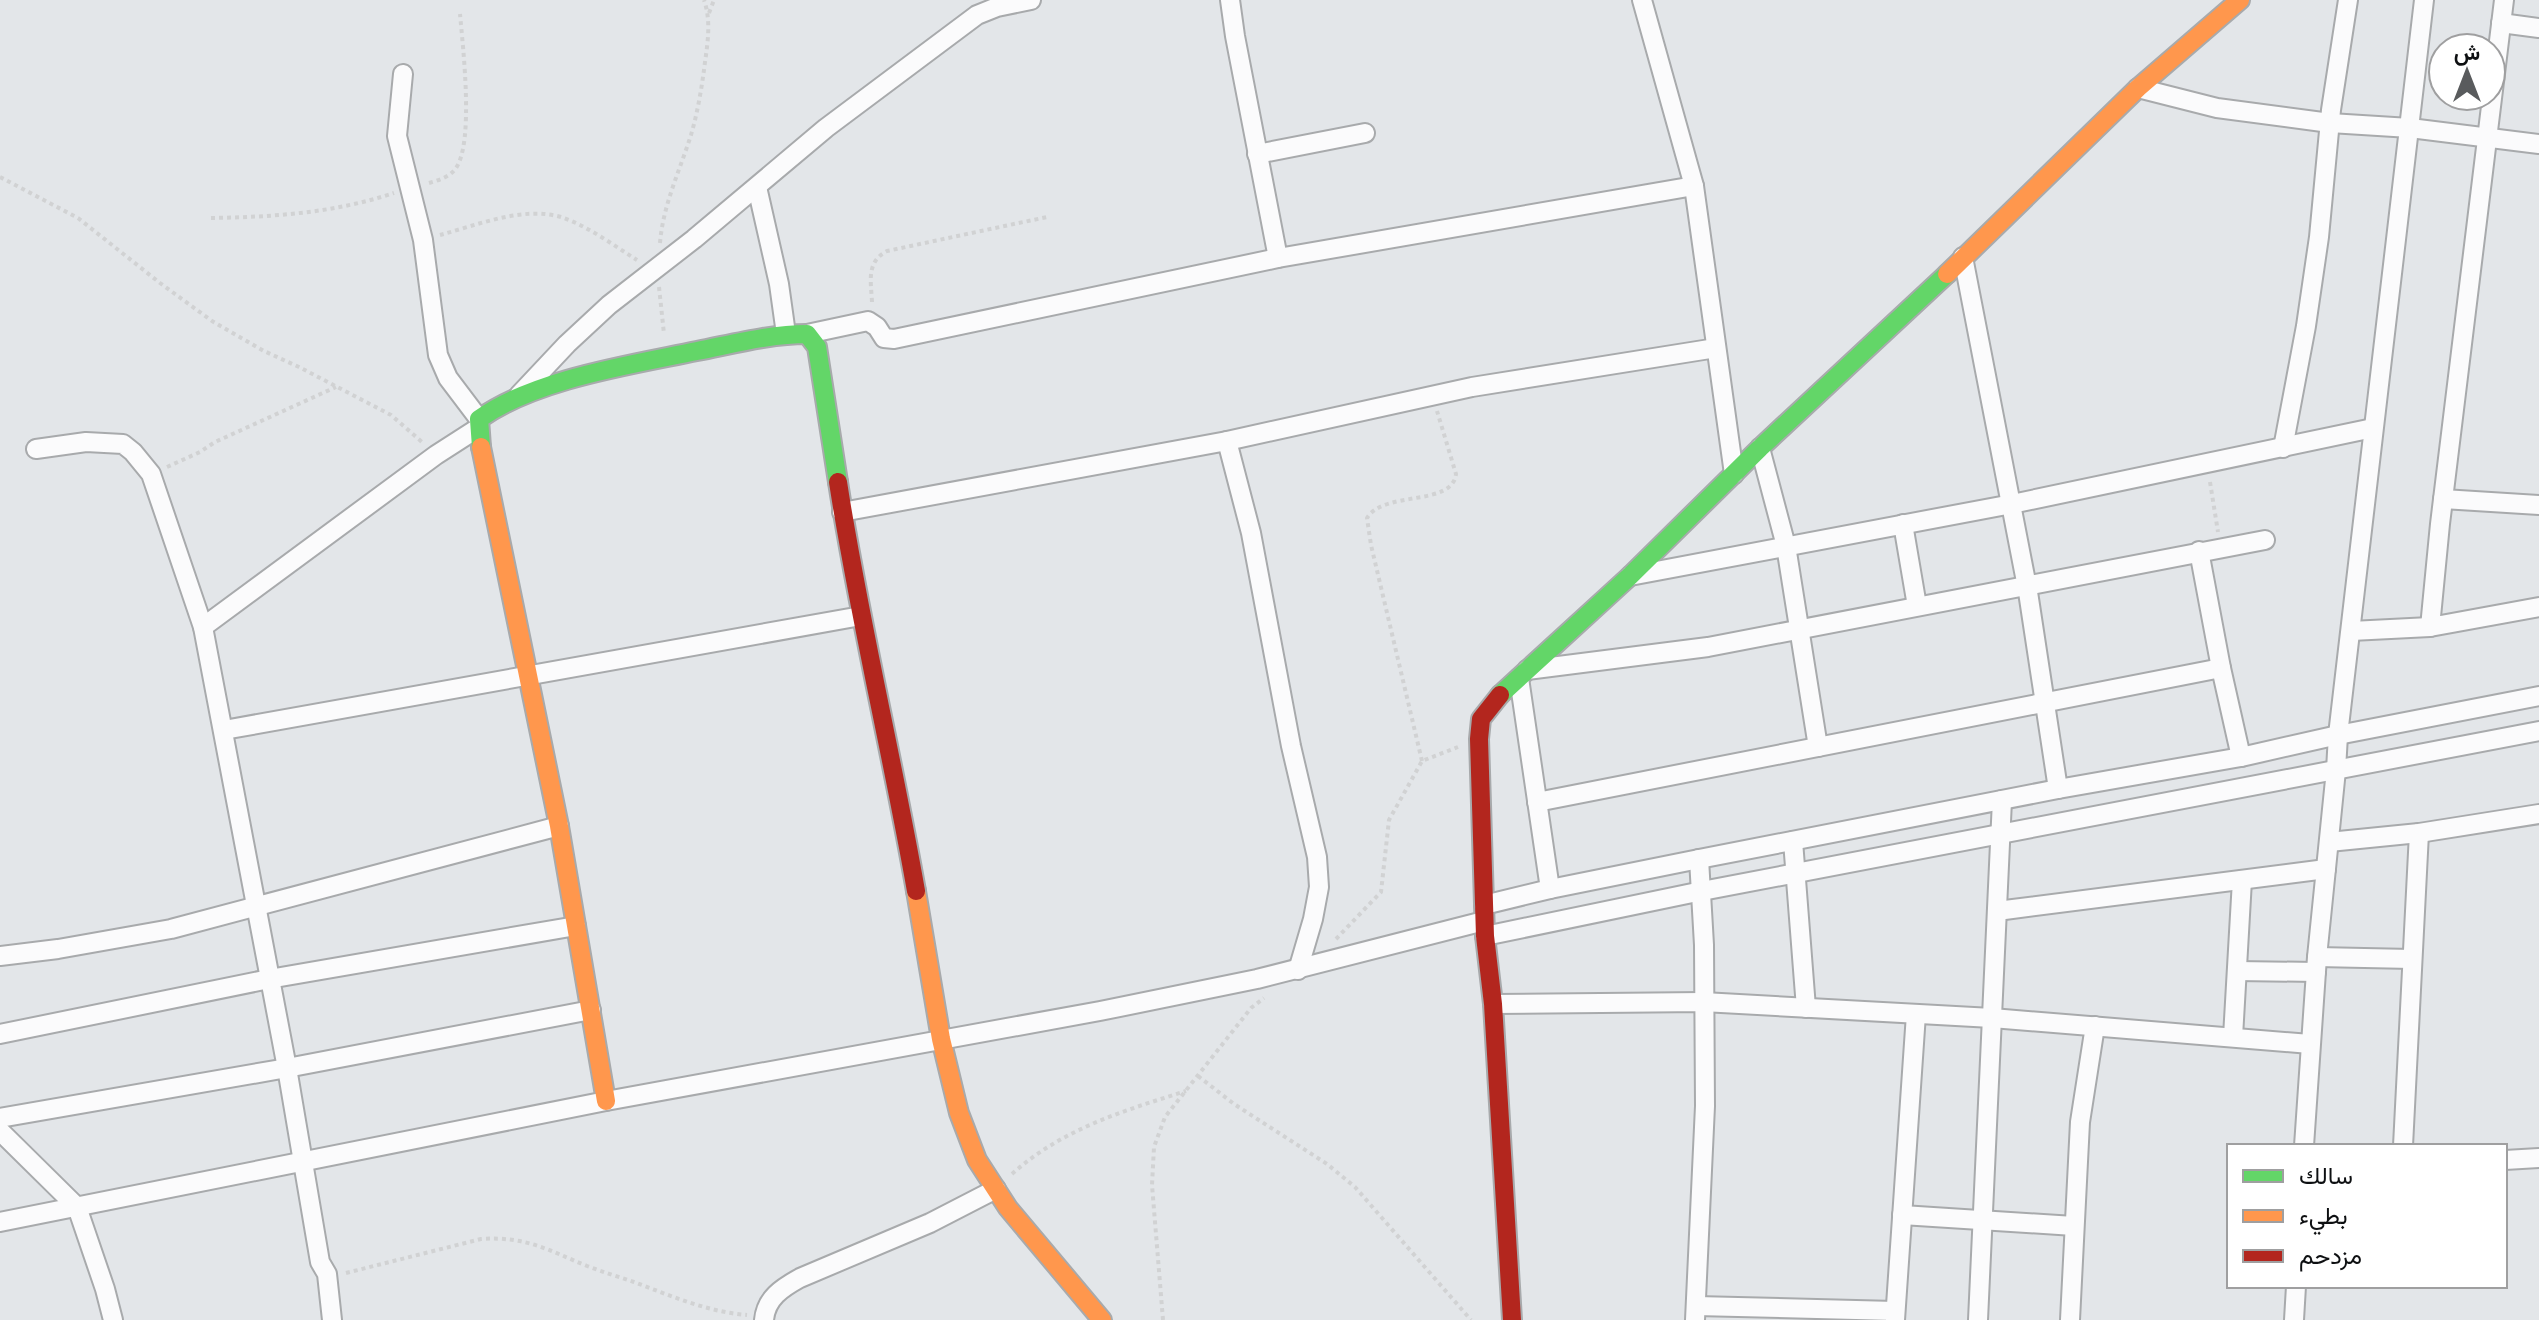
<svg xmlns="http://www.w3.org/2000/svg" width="2539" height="1320" viewBox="0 0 2539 1320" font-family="'Titillium Web',Vazirmatn,sans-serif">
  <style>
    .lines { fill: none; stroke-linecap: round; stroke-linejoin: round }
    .street-casing { stroke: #a8aaac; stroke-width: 22 }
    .fast-casing { stroke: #a8aaac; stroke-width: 22 }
    .slow-casing { stroke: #a8aaac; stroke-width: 22 }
    .jam-casing { stroke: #a8aaac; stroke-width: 22 }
    .path { stroke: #d1d2d3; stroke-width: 4; stroke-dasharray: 4 4; stroke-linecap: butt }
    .street { stroke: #fbfbfc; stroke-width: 18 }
    .fast { stroke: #63d668; stroke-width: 18 }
    .slow { stroke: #ff974d; stroke-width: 18 }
    .jam { stroke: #b3261e; stroke-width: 18 }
  </style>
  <rect width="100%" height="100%" fill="#e3e6e9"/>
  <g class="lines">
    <defs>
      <g id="street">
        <polyline points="1230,0 1235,36 1278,258"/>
        <polyline points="1642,0 1694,186 1734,474"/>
        <polyline points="2501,23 2539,28"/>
        <polyline points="403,74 397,136 423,240 438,355 448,378 479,419"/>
        <polyline points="2138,88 2217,108 2330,123 2410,128 2539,144"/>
        <polyline points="1257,154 1365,133"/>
        <polyline points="757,187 779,284 786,334"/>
        <polyline points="1963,257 2028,592 2058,789"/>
        <polyline points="807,334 868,321 877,327 884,338 894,339 1278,258 1694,186"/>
        <polyline points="519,395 567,344 609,305 694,239 826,128 977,15 997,7 1031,0"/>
        <polyline points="1227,441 1251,533 1291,746 1317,857 1319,887 1313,919 1298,970"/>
        <polyline points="1760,448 1786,546 1818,747"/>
        <polyline points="2283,448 2306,326 2319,237 2331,110 2348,0"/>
        <polyline points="36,449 86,442 123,444 133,452 151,474 203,627 287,1068 320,1262 327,1274 332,1320"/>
        <polyline points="2443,499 2539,505"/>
        <polyline points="842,512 1227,441 1472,387 1716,348"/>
        <polyline points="1903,524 1917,606"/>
        <polyline points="2199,551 2221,668 2241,757"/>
        <polyline points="1630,576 2012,504 2373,428"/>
        <polyline points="203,627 436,455 478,428"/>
        <polyline points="2430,627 2440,524 2504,0"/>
        <polyline points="2351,631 2430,627 2539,607"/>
        <polyline points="1527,670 1708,647 2265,540"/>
        <polyline points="1519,678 1550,889"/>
        <polyline points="224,730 861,616"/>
        <polyline points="1537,802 2221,668"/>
        <polyline points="1793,841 1806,1008"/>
        <polyline points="2329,842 2419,833 2539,814"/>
        <polyline points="1484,905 1550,889 1699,859 2058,789 2241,757 2338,735 2539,696"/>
        <polyline points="1997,911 2326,869"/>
        <polyline points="1485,936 1702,891 2539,731"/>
        <polyline points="0,956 58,949 171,929 559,826"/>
        <polyline points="2317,957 2412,959"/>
        <polyline points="2237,971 2316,972"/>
        <polyline points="1493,1004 1703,1002 1992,1018 2310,1044"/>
        <polyline points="0,1034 269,979 576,926"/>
        <polyline points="2233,1037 2242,880"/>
        <polyline points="0,1118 287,1068 591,1010"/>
        <polyline points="0,1131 77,1207 105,1289 113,1320"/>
        <polyline points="2304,1146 2317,957 2336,770 2338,735 2424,0"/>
        <polyline points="2403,1146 2419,833"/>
        <polyline points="2505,1160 2539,1158"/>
        <polyline points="1902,1215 2074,1226"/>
        <polyline points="0,1222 606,1101 1100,1011 1257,979 1484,921"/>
        <polyline points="1696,1306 1895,1311"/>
        <path d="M764,1320C766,1298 782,1288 800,1278L930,1223L996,1189"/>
        <polyline points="1695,1320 1705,1106 1704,945 1699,859"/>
        <polyline points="1895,1320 1916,1014"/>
        <polyline points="1978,1320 2002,800"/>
        <polyline points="2070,1320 2080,1122 2095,1026"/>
        <polyline points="2294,1320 2296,1286"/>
      </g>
      <g id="fast">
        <path d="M481,447L479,419C535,379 630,365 697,351C733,344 770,334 807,334L817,347L838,482"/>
        <polyline points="1500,695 1630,576 1760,448 1947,274"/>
      </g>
      <g id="slow">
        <polyline points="1947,274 2138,88 2240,0"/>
        <polyline points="481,447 559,826 606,1101"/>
        <polyline points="916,891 941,1039 959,1113 977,1160 1008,1208 1102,1320"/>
      </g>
      <g id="jam">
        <path d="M838,482C859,619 892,754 916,891"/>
        <polyline points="1500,695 1481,719 1479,739 1485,936 1493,1004 1512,1320"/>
      </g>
    </defs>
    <use href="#street" class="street-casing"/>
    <use href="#fast" class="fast-casing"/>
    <use href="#slow" class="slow-casing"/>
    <use href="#jam" class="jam-casing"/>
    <g class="path">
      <polyline points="709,13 714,0"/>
      <polyline points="0,177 78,218 160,283 212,321 264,351 299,367 391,415 422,442"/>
      <path d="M429,183C439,180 450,177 456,168C474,142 463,48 460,14"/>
      <path d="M211,218C273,217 334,213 394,193"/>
      <path d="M440,235C477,225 523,206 561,217C588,226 613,245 637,260"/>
      <path d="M660,243C663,205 680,170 691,135C698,111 702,86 705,62C708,41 711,20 704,0"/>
      <polyline points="659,287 664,334"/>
      <path d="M872,302C871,281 866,262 887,251L1047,217"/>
      <polyline points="167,467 200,452 215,442 336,387"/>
      <polyline points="2210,482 2218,532"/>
      <path d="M1422,761L1371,545L1367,518C1384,490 1452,507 1456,474L1437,411"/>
      <polyline points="1336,939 1381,892 1389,820 1422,761 1458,747"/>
      <polyline points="1198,1076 1234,1104 1327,1164 1355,1187 1471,1320"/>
      <path d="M1012,1174C1062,1129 1123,1111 1186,1091"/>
      <path d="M346,1273L481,1239C526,1236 548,1250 587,1266C603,1272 619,1277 634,1282C671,1296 708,1312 747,1315"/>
      <polyline points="1163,1320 1152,1185 1154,1147 1165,1117 1251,1008 1264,998"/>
    </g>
    <use href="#street" class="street"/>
    <use href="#fast" class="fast"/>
    <use href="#slow" class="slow"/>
    <use href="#jam" class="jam"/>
  </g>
  <rect x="2227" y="1144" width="280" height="144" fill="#ffffff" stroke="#9f9fa0" stroke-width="2"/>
  <rect x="2243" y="1170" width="40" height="12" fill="#63d668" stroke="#9f9fa0" stroke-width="2"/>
  <text x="2299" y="1184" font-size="24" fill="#0e1012">سالك</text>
  <rect x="2243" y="1210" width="40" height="12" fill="#ff974d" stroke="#9f9fa0" stroke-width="2"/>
  <text x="2299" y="1224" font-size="24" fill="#0e1012">بطيء</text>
  <rect x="2243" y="1250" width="40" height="12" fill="#b3261e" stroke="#9f9fa0" stroke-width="2"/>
  <text x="2299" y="1264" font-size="24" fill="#0e1012">مزدحم</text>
  <g transform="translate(2467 72)"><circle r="38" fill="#ffffff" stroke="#9f9fa0" stroke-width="2"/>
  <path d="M0-6L14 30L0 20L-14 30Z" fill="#595b5d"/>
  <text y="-12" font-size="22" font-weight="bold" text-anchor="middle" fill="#0e1012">ش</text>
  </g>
</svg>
